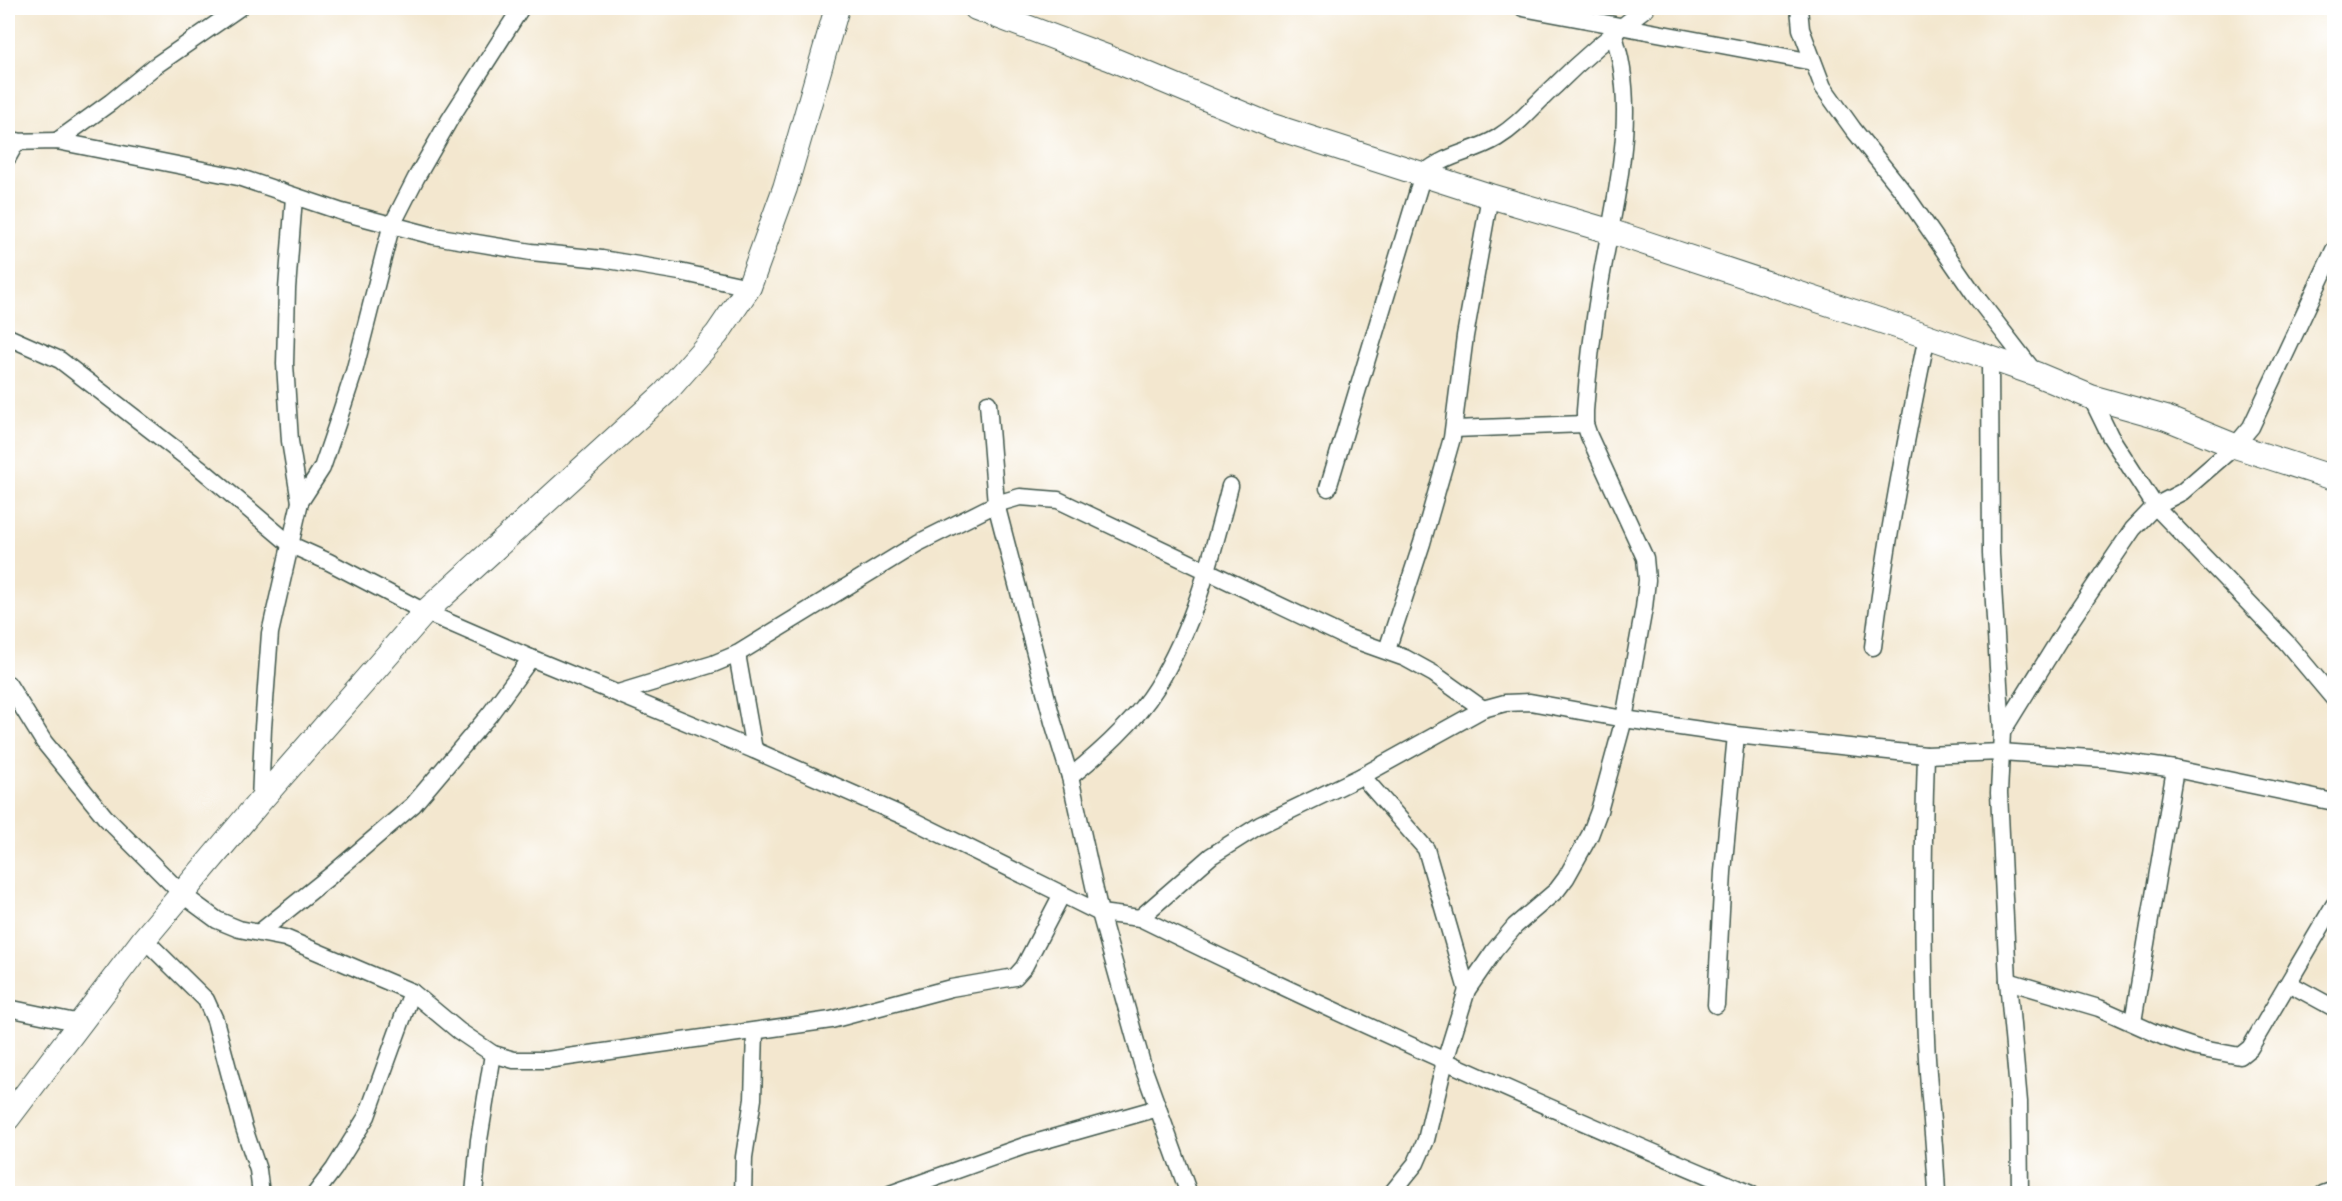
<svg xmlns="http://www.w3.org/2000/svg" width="2342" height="1201" viewBox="0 0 2342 1201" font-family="Delius,sans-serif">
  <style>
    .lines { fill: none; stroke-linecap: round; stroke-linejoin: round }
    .street-casing { stroke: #3f564b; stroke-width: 19 }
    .secondary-casing { stroke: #3f564b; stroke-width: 26 }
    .street { stroke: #fff; stroke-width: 16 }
    .secondary { stroke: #fff; stroke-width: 24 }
  </style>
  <rect width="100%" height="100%" fill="#fff"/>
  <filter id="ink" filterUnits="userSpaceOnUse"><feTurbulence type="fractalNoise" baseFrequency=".0167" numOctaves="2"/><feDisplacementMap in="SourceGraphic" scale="12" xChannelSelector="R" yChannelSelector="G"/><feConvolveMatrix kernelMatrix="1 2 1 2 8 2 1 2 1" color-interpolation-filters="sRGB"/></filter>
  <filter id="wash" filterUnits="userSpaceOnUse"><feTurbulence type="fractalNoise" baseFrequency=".008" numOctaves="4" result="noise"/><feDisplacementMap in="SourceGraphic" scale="24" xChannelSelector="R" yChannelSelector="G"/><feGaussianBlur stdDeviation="1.35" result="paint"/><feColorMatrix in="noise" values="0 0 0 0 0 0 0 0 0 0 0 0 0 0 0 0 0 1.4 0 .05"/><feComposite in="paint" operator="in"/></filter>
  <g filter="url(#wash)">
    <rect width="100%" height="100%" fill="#f3e7cf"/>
  </g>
  <g filter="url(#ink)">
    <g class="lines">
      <defs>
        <g id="street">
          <polyline points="1523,8 1813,62"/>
          <polyline points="1799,8 1801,29 1823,87 1853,129 1905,194 1974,294 2035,373"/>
          <polyline points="57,141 111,102 155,66 239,8"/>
          <polyline points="8,142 57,141 238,177 342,212 434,236 531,252 602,259 680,272 749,287"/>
          <polyline points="8,157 17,141"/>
          <path d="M8,337L60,360L200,468L291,545L329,562L425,612L531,658L754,750L910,819L1100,913L1140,918C1341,1017 1545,1107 1751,1194"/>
          <polyline points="1990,358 1991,554 2002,732"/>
          <polyline points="2091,397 2110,436 2155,506 2286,642 2334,699"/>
          <polyline points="988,403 996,504 1053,722 1070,777 1100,913 1143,1067 1189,1194"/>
          <polyline points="1454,429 1585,424"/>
          <path d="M1328,488L1423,174C1448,153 1472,153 1497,138C1520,124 1535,104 1555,86C1583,58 1614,32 1646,8"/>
          <polyline points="300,502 322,468 337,424 354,372 391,227 416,178 450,119 521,8"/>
          <path d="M1873,647C1886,542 1906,439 1927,336"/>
          <polyline points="1387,650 1422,543 1452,438 1465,336 1490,196"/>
          <polyline points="737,654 754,750"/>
          <polyline points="8,684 44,742 105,817 183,895 217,920 239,929 285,938 412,992 459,1031 493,1054 514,1060 547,1060 831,1020 951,988 1015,977 1024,967 1062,894"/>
          <polyline points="618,693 713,664 737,654 918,543 996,504 1020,497 1058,500 1346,637 1405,658 1434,674 1483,709"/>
          <path d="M1926,755C1923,850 1922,944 1926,1039C1928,1090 1935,1142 1937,1194"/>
          <polyline points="1362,776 1426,849 1467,990"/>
          <path d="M1070,777C1101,752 1135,722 1156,688C1195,625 1212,556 1230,486"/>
          <polyline points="260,801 263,728 270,633 300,502 290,441 285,364 287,289 294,197"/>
          <polyline points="1140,918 1211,856 1260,825 1362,776 1483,709 1505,703 1530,702 1624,719 1736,735 1926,755 2001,752 2105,759 2175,769 2334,802"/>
          <polyline points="260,932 330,876 413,805 490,714 531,658"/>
          <polyline points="144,939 206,1000 215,1020 244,1128 258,1170 261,1194"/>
          <polyline points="2008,981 2099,1008 2164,1037 2197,1048 2240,1056 2250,1048 2334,905"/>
          <polyline points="2290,984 2334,1008"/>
          <polyline points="1716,1005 1723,872 1736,735"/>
          <polyline points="8,1008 80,1023"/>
          <polyline points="2133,1022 2175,769"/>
          <polyline points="315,1194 334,1169 367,1116 412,992"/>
          <polyline points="474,1194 479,1140 493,1054"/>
          <polyline points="743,1194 744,1157 753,1099 755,1031"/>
          <polyline points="890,1194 1024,1146 1158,1108"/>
          <path d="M1391,1194L1416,1163L1426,1140L1445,1061L1467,990L1494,951L1515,926L1557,890L1566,878L1590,835L1599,811L1624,719L1644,608L1647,580L1645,558L1589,436L1585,424V411C1588,369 1593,327 1600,285C1613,205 1641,112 1613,33"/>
          <polyline points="2020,1194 2019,1102 2008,981 1999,793 2002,732 2070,622 2133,529 2155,506 2182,492 2235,446 2251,427 2334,250"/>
          <polyline points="2323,1194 2334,1190"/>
        </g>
        <g id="secondary">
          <polyline points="976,8 1109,58 1272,126 1490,196 1609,231 1927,336 2036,374 2091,397 2166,418 2235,446 2334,478"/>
          <polyline points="8,1118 144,939 260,801 425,612 665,393 717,334 749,287 785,188 837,8"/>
        </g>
      </defs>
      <use href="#street" class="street-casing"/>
      <use href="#secondary" class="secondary-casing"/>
      <use href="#street" class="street"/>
      <use href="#secondary" class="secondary"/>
    </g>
  </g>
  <rect width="2342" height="1201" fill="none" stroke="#fff" stroke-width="30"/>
</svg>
